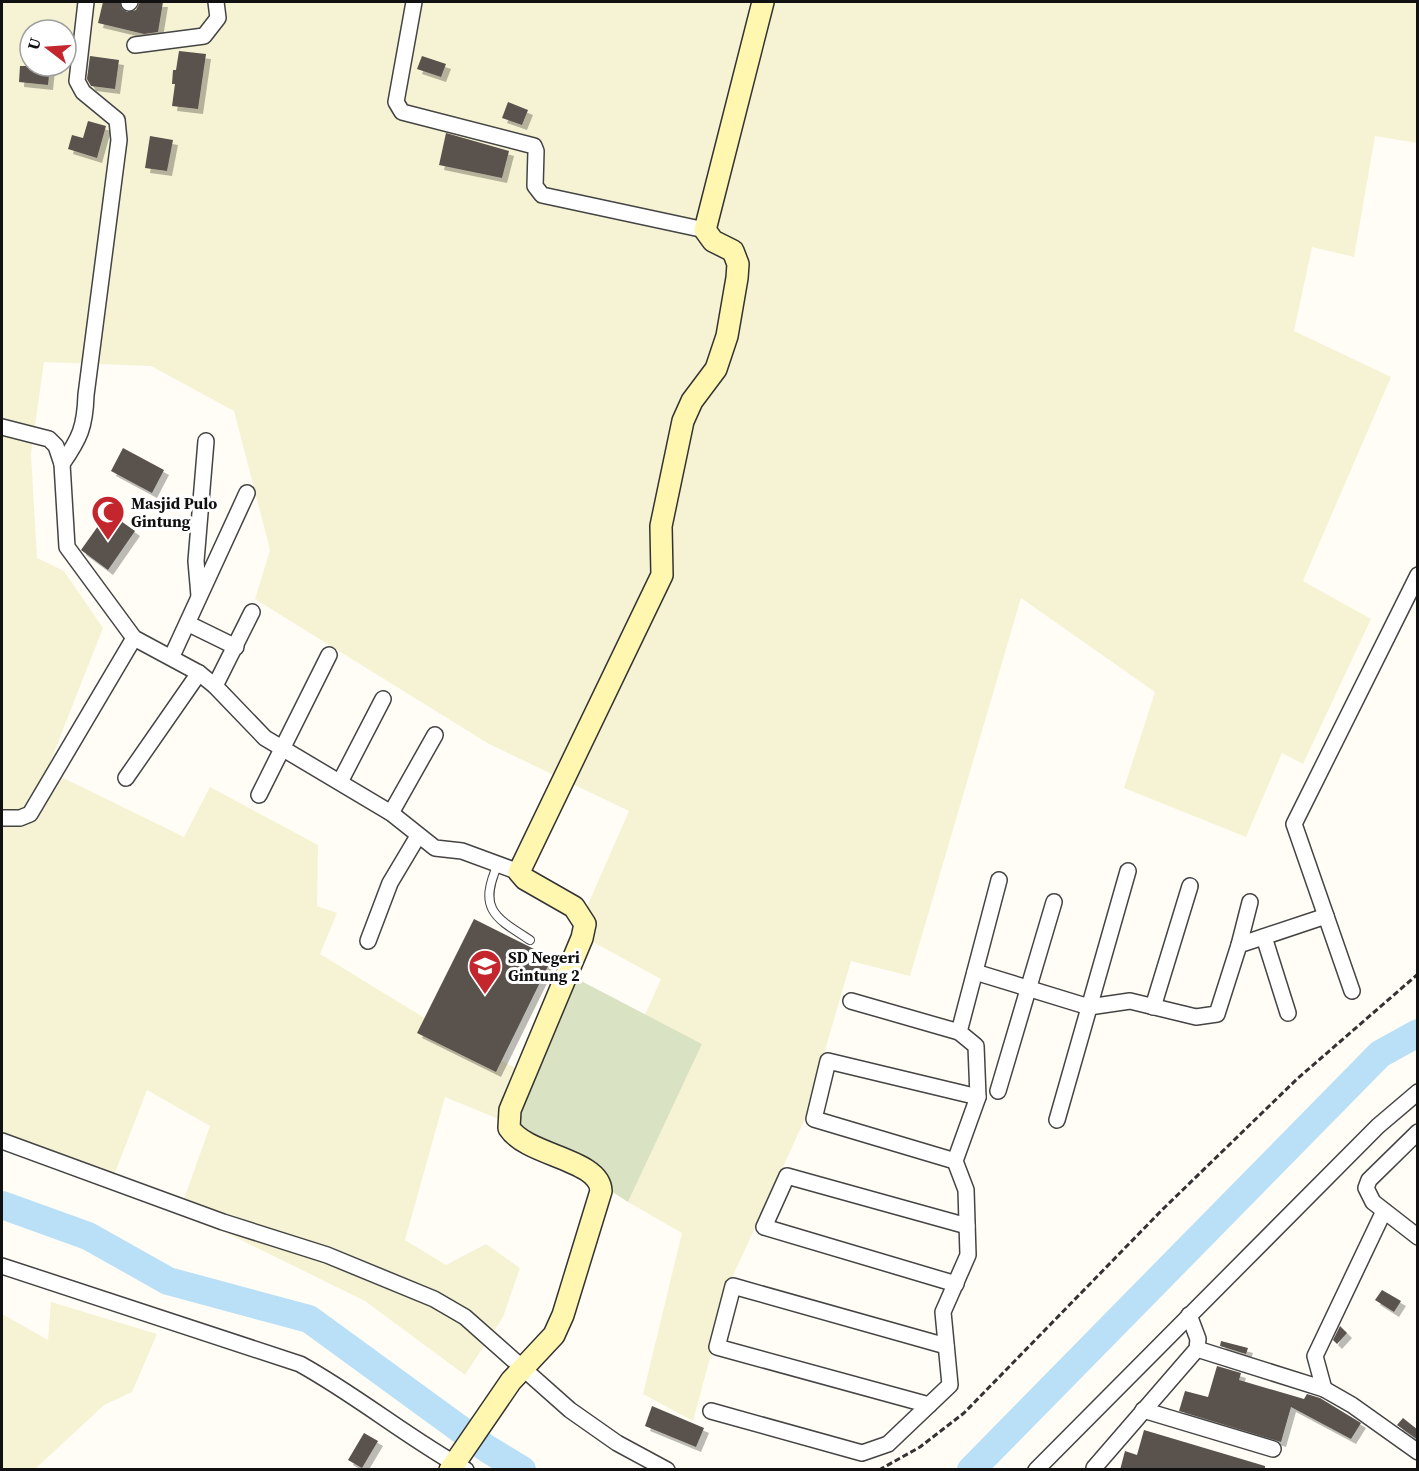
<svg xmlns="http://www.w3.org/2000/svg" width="1419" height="1471" viewBox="0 0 1419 1471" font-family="'Source Serif 4',serif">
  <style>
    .farmland { fill: #f6f3d4; fill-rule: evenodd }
    .cemetery { fill: #d9e3c4 }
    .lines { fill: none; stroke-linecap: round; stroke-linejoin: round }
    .river { stroke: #b9e0f7; stroke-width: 28 }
    .building { fill: #5a524d; filter: url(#shadow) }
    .lane-casing { stroke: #444; stroke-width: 10 }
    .street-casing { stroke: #444; stroke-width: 18 }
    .secondary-casing { stroke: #333; stroke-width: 24 }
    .path { stroke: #333; stroke-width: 3; stroke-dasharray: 6 3; stroke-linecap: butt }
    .lane { stroke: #fff; stroke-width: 8 }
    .street { stroke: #fff; stroke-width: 15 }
    .secondary { stroke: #fff6b0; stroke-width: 21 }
    .labels { text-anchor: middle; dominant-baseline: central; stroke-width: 6; stroke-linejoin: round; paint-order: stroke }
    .poi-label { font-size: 16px; font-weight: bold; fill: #111; stroke: #fff; text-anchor: start }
  </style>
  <defs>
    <filter id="shadow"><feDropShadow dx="5" dy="5" stdDeviation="0" flood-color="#0004"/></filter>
  </defs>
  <rect width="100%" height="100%" fill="#fffdf5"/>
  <g class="farmland">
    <path d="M2,2H1417V143L1375,136L1354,257L1312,247L1294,331L1391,377L1303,581L1371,619L1303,764L1282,753L1246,837L1124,788L1155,692L1021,598L910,976L851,961L805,1119L731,1280L693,1421L643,1394L682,1233L628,1202L702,1044L645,1015L661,979L591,941L585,911L629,811L489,744L255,599L270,550L234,411L151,366L44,362L31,454L37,558L64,571L103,628L47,770L184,837L210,787L318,845L317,906L337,913L320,954L431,1022L517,1069L501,1120L445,1097L405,1240L446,1265L486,1244L520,1268L503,1317L465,1375L365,1301L180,1210L210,1126L147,1090L113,1178L2,1139ZM30,30H66V66H30Z"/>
    <polygon points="51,1302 157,1334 132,1392 104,1405 35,1469 2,1469 2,1314 48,1340"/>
  </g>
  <polygon class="cemetery" points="562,971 702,1044 628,1202 501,1120"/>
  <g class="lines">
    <g class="river">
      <polyline points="2,1205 88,1236 168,1281 309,1319 486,1448 522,1470"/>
      <polyline points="971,1470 1380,1054 1418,1033"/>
    </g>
  </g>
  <g class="building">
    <polygon points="103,2 120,2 122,9 127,12 136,10 140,2 163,2 158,32 144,34 98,23"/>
    <polygon points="179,51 206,54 198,109 172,106 175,84 172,84 173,70 176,70"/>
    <polygon points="90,56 119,60 115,89 91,86 87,79"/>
    <polygon points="422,56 446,64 441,77 417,69"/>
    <polygon points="20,66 50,66 48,85 19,82"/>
    <polygon points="508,102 528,110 522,125 502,118"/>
    <polygon points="88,121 106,126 97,158 68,149 72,135 83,138"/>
    <polygon points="446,133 509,151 502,178 439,165"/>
    <polygon points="150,136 173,140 167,171 145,168"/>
    <polygon points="123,448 164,470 152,493 111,471"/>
    <polygon points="108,512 135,531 108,570 81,550"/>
    <polygon points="474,919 552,958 496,1072 417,1033"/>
    <polygon points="1382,1290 1401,1301 1394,1312 1375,1300"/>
    <polygon points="1340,1326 1347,1333 1337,1344 1333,1340"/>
    <polygon points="1221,1341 1248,1348 1246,1354 1220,1346"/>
    <polygon points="1217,1366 1241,1373 1239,1380 1304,1399 1307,1394 1320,1398 1361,1423 1351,1439 1291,1407 1281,1442 1179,1411 1185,1391 1208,1397"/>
    <polygon points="652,1406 704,1428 696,1447 645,1426"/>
    <polygon points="1403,1418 1418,1430 1418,1440 1397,1425"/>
    <polygon points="1144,1430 1265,1466 1265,1470 1120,1470 1125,1451 1137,1455"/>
    <polygon points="364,1433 378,1441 362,1468 348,1460"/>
  </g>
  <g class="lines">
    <defs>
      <path id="lane" d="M498,864C478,909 494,917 530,940"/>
      <g id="street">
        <polyline points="414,2 396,102 402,112 534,146 536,151 535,186 542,195 705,230"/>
        <polyline points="129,3 130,2"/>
        <polyline points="135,45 204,36 218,18 216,2"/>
        <polyline points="2,427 49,439 56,446 62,464 67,547 134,638 199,673 215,686 265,738 391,813 435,848 462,851 519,872"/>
        <path d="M62,464C80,438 85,427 86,395L119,140L117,120L83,92L77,81L86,2"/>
        <polyline points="199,596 196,561 206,441"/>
        <polyline points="189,624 236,647"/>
        <polyline points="172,656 247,493"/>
        <polyline points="215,686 252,612"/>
        <polyline points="126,778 199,673"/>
        <polyline points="340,782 383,699"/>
        <polyline points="259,795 329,655"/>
        <polyline points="391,813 435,735"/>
        <polyline points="2,818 20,818 30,814 134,638"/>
        <polyline points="1264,937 1288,1013"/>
        <polyline points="368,941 390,883 418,836"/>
        <polyline points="1239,945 1250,902"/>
        <polyline points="975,972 1089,1007 1130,1001 1196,1017 1217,1014 1239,945 1326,916"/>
        <polyline points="1352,991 1294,824 1418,575"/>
        <polyline points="851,1001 959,1032"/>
        <polyline points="1153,1007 1190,886"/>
        <polyline points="998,1091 1054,902"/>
        <polyline points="1057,1120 1128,871"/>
        <polyline points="1418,1132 1369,1180 1366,1188 1373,1202 1418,1237"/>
        <polyline points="2,1141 223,1222 327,1255 434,1299 465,1317 570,1410 617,1443 667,1470"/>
        <polyline points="955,1161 814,1119 828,1061 978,1097"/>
        <path d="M2,1266L300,1364C358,1396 408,1438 466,1470"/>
        <polyline points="956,1284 764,1227 787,1176 967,1226"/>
        <polyline points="1197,1349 1324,1389 1352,1405 1418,1452"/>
        <polyline points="1324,1389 1315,1356 1384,1211"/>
        <polyline points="929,1405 717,1347 733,1286 946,1346"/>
        <polyline points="1143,1410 1273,1449"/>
        <polyline points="711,1411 862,1453 888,1444 950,1385 943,1312 968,1255 966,1190 955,1161 978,1097 976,1046 959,1032 999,880"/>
        <polyline points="1036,1470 1378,1126 1418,1092"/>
        <polyline points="1097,1470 1094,1468 1197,1349 1198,1339 1189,1315"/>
      </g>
      <path id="secondary" d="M450,1470L511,1381L554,1335L563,1315L601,1191C600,1159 527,1156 509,1128L510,1110L582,938L585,924L574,907L525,879L519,872L662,575L661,526L683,421L692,401L716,369L727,336L737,278L738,264L733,251L713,241L705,230L763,2"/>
    </defs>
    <use href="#lane" class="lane-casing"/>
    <use href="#street" class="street-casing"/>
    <use href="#secondary" class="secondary-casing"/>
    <polyline class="path" points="879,1470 920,1447 964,1413 1162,1210 1297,1079 1418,974"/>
    <use href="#lane" class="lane"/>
    <use href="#street" class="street"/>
    <use href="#secondary" class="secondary"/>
  </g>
  <defs>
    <symbol id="mosque-pin" viewBox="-11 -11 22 30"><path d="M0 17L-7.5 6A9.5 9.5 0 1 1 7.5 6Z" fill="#c4262e" stroke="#fff"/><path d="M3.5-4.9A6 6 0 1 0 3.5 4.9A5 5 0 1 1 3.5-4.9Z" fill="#fff"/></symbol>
    <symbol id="school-pin" viewBox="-11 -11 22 30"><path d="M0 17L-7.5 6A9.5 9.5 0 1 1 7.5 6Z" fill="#c4262e" stroke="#fff"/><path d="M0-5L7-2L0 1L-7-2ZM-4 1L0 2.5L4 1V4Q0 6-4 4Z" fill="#fff"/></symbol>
  </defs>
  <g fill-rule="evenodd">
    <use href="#mosque-pin" x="89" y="493" width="38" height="52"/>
    <use href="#school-pin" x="466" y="947" width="38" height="52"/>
  </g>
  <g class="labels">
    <g class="poi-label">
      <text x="131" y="503">Masjid Pulo<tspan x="131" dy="18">Gintung</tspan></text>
      <text x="508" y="957">SD Negeri<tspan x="508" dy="18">Gintung 2</tspan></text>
    </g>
  </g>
  <rect width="1419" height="1471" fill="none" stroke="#111111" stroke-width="6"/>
  <g transform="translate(48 48) rotate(287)"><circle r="28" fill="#ffffff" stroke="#a0a0a0" stroke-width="1.5"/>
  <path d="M0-4.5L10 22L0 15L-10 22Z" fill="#c4262e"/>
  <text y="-9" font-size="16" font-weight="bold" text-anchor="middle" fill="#111111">U</text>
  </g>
</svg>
